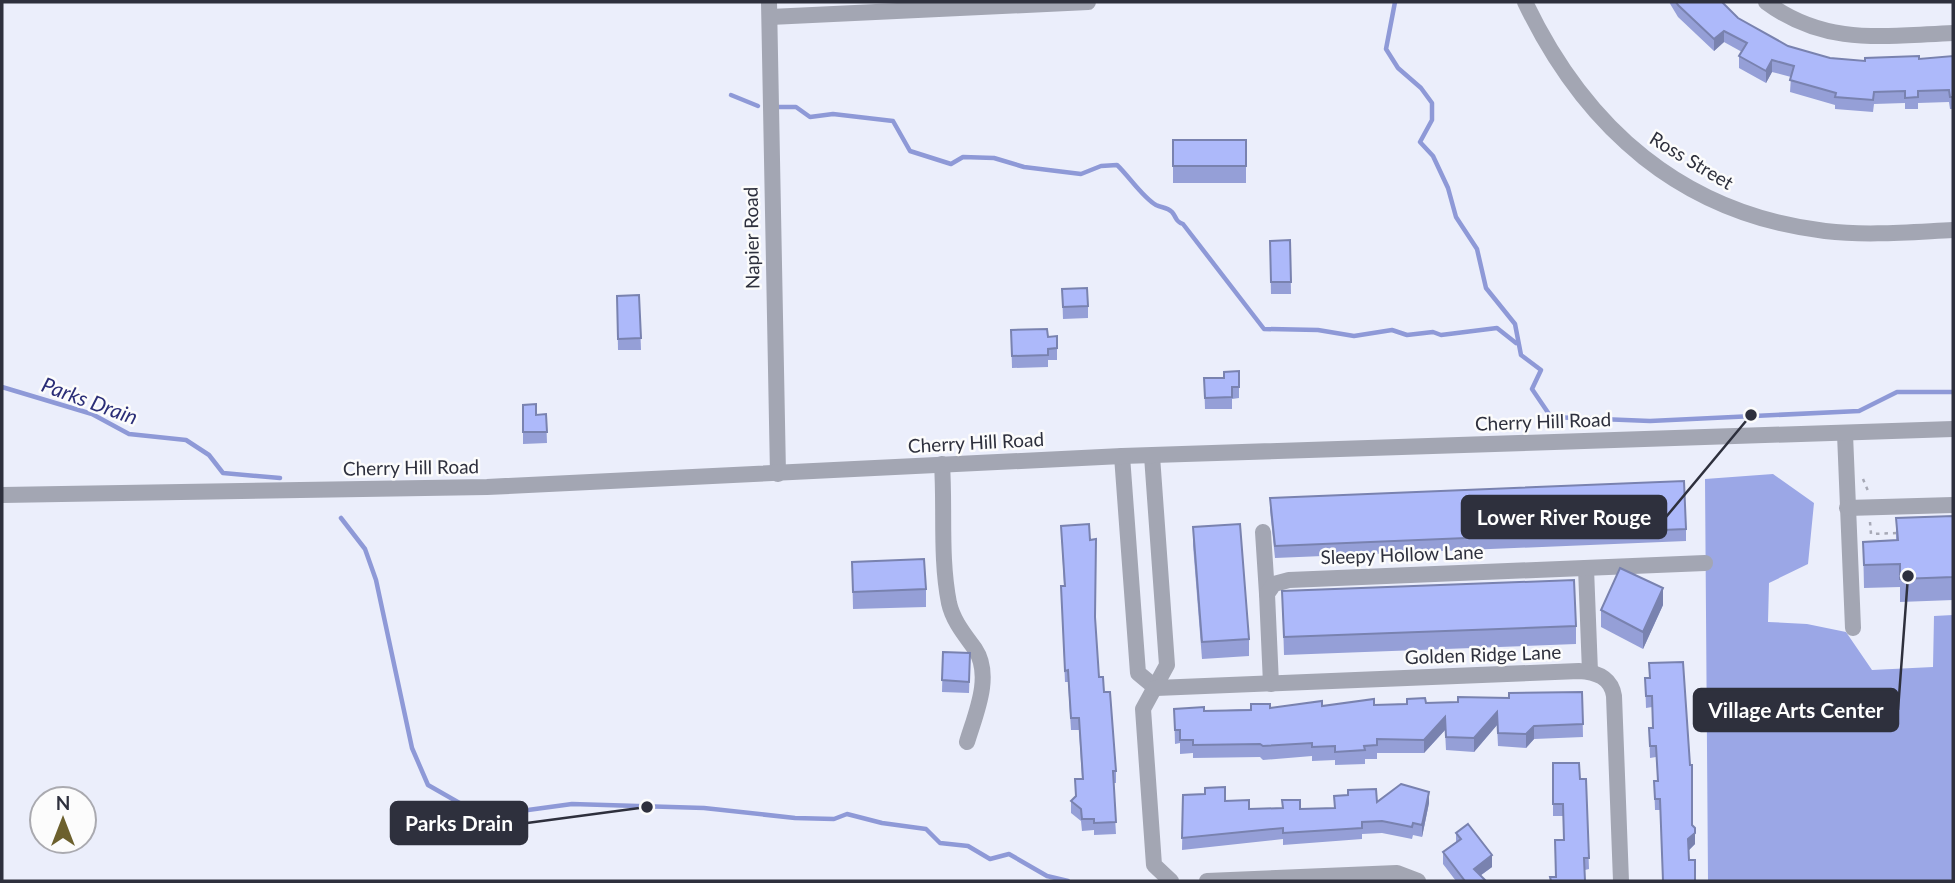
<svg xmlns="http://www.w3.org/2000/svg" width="1955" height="883" viewBox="0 0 1955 883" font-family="Lato,sans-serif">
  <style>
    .forest { fill: #9ba7e6 }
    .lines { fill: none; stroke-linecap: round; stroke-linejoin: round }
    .stream { stroke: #8e99d7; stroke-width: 4.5 }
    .path { stroke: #a7a9b6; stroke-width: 2.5; stroke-dasharray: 3.5 5; stroke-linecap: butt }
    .minor { stroke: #a3a6b3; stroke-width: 16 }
    .wall { fill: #959fd7 }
    .shaded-wall { fill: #7982af }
    .building { fill: #adb9fa; stroke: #7982af; stroke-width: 2 }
    .labels { text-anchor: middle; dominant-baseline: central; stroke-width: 5; stroke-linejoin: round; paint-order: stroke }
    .street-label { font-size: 19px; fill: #2e303d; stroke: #fcfcfc }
    .water-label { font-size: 21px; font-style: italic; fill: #2b2e77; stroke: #fcfcfc }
    .leader { fill: none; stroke: #2e303d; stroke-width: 2.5 }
    .callout-dot { fill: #2e303d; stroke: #fcfcfc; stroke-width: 2.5 }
    .callout { fill: #2e303d; stroke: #2e303d; stroke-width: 2.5 }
    .callout-label { font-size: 21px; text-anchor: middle; font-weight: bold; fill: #fff }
  </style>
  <rect width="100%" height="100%" fill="#ebeefb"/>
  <polygon class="forest" points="1773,474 1814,503 1808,564 1769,583 1768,622 1807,624 1846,632 1872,670 1933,667 1934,616 1953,615 1953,881 1708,881 1705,479"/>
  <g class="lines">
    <g class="stream">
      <polyline points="1395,2 1386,49 1398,68 1421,88 1432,103 1432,120 1420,142 1433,156 1448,188 1456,217 1477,249 1486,288 1515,324 1521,355 1541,370 1532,389 1551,417 1650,421 1859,411 1897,392 1953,392"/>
      <polyline points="731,95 758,106"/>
      <path d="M777,107H796L810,117L833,114L893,121L910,151L951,164L963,157L994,158L1024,167L1081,174L1101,166L1117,165C1128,175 1143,198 1156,205C1162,208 1167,207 1172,212C1177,218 1175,221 1183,224L1264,329L1318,330L1354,336L1392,330L1407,335L1433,332L1441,335L1497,328L1516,343"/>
      <polyline points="2,387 92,414 129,434 186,440 209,455 223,473 280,478"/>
      <polyline points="341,518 365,549 376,580 412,748 428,785 463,805 528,810 572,804 704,808 795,818 834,819 847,814 882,823 926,829 940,843 968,846 990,859 1009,854 1047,876 1068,881"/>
    </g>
    <g class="path">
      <polyline points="1863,479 1868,491"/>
      <polyline points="1870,522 1871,534 1897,533"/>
    </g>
    <g class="minor">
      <polyline points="769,2 778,474"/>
      <path d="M1525,2C1585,128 1682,214 1825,231C1867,236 1911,232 1953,230"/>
      <path d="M1766,2C1825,46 1883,36 1953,33"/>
      <polyline points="770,17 1088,2"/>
      <polyline points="1845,434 1853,628"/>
      <polyline points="1122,456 1138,673 1156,688"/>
      <polyline points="1152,456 1167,665 1143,709 1154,865 1171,881"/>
      <path d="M942,464C945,511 940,557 949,603C953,621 965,635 975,649C993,676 975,715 967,742"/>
      <polyline points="2,495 487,487 1122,456 1953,429"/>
      <polyline points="1847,508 1953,505"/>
      <polyline points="1263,532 1267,594"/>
      <polyline points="1586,568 1590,672"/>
      <polyline points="1271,684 1267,594 1274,584 1289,580 1705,563"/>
      <path d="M1156,688L1579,671C1596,672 1611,677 1614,696L1621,881"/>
      <polyline points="1207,881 1397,873 1418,881"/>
    </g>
  </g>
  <g class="wall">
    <polygon points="1669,2 1722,2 1738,18 1788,46 1830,58 1865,61 1919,59 1953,56 1953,109 1950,109 1949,102 1918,103 1918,109 1905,109 1905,103 1874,104 1873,112 1835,109 1835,105 1790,92 1791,77 1772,72 1766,83 1739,68 1739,56 1742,52 1724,42 1714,51 1678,17"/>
    <rect x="1173" y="140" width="73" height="43"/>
    <polygon points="1290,240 1291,294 1271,294 1270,241"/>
    <polygon points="1062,289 1088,306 1088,318 1063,319"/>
    <polygon points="639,295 641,350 618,350 617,296"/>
    <polygon points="1011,330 1048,337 1057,336 1057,360 1048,360 1048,367 1012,368"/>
    <polygon points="1239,371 1239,398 1232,399 1232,409 1205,409 1204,378 1224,378"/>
    <polygon points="523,405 536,415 546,414 547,443 523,444"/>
    <polygon points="1270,498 1686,529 1686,541 1275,558 1270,510"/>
    <polygon points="1953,516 1953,600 1900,602 1900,587 1864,588 1863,542 1896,541 1896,518"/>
    <polygon points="1061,526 1095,619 1099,677 1104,692 1116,771 1116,783 1113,783 1116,834 1094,835 1094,830 1082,831 1081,821 1071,813 1071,801 1075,797 1075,779 1082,779 1079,730 1071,730 1068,682 1065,682 1061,586 1064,586"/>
    <polygon points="1193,527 1249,639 1249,656 1202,659 1193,545"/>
    <polygon points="852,562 926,589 926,607 853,609"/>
    <polygon points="1282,591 1576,626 1576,644 1284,655"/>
    <polygon points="1663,605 1643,649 1601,627 1601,610"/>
    <polygon points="943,652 970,665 969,693 942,692"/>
    <polygon points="1645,678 1649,678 1692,825 1695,844 1689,850 1689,860 1695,881 1660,810 1655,810 1654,781 1658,781 1656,757 1650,758 1649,728 1653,728 1652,707 1646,708"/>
    <polygon points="1582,692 1583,737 1534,739 1526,748 1498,746 1497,725 1474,752 1446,750 1445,730 1424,753 1377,753 1377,759 1365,759 1365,764 1335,765 1335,760 1312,761 1312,756 1263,760 1260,757 1193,758 1193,753 1180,754 1180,743 1175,744 1174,709 1204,711 1270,708 1426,703 1458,702"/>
    <polygon points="1553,763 1580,779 1586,779 1589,869 1556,877 1563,840 1563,816 1553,816"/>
    <polygon points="1183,795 1225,801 1249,809 1334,808 1334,796 1377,802 1429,803 1422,837 1413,835 1412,839 1382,833 1362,834 1362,839 1283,845 1283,839 1182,850"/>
    <polygon points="1456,833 1492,867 1480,876 1486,881 1456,881 1443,864 1443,852 1456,842"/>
  </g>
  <g class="shaded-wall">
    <polygon points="1724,31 1724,42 1714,51 1714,39"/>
    <polygon points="1772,60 1772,72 1766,83 1766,71"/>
    <polygon points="1663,588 1663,605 1643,649 1643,632"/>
    <polygon points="1497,712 1497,725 1474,752 1474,738"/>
    <polygon points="1445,717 1445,730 1424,753 1424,740"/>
    <polygon points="1534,726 1534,739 1526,748 1526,734"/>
    <polygon points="1429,792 1429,803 1422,837 1422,825"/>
    <polygon points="1695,833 1695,844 1688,851 1688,839"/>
    <polygon points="1492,855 1492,867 1474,880 1474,869"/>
  </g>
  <g class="building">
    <polygon points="1676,2 1722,2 1738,18 1788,46 1830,58 1865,61 1865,58 1919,56 1919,59 1953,56 1953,97 1950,97 1949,90 1918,91 1918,97 1905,98 1905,91 1874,92 1873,100 1835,97 1836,93 1790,80 1794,66 1772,60 1766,71 1739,56 1747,43 1724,31 1714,39 1678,5"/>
    <rect x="1173" y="140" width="73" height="26"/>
    <polygon points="1290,240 1291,282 1271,282 1270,241"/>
    <polygon points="1087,288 1088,306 1063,307 1062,289"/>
    <polygon points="639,295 641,338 618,339 617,296"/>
    <polygon points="1047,329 1048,337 1057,336 1057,348 1048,349 1048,355 1012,356 1011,330"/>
    <polygon points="1239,371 1239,387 1232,387 1232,397 1205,398 1204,378 1224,378 1224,372"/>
    <polygon points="536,404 536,415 546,414 547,432 523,432 523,405"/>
    <polygon points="1684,481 1686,529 1275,546 1270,498"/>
    <polygon points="1953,516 1953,577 1900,579 1900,564 1864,565 1863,542 1898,540 1896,518"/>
    <polygon points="1089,524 1090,540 1096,539 1095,617 1099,677 1103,677 1104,692 1110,692 1116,771 1113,771 1116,822 1094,823 1094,819 1082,819 1081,809 1071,801 1076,796 1075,779 1083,779 1079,718 1071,718 1068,670 1065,671 1061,586 1065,586 1061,526"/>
    <polygon points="1240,524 1249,639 1202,642 1193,527"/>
    <polygon points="924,559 926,589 853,592 852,562"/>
    <polygon points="1620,568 1663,588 1643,632 1601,610"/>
    <polygon points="1574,580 1576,626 1284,637 1282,591"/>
    <polygon points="943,652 970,653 969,682 942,680"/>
    <polygon points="1683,662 1690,765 1692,765 1692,825 1695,828 1695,833 1688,839 1689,860 1695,860 1695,881 1663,881 1660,799 1655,799 1654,781 1658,781 1656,746 1650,746 1649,728 1653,728 1652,696 1646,696 1645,678 1650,678 1649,663"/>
    <polygon points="1582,692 1583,724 1534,726 1526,734 1498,733 1497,712 1474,738 1446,737 1445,717 1424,740 1377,739 1377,745 1364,746 1365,750 1335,752 1335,746 1312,747 1312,743 1263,746 1260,744 1193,745 1193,740 1180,740 1180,730 1175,730 1174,709 1204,707 1204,711 1251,710 1251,704 1270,704 1270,708 1322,701 1322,706 1374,699 1374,705 1407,704 1407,699 1425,698 1426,703 1458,702 1458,697 1509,698 1509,693"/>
    <polygon points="1553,763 1579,763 1580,779 1586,779 1589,858 1584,858 1585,881 1551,881 1550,877 1556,877 1555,840 1564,840 1563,804 1553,804"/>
    <polygon points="1401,784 1429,792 1422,825 1413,823 1412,827 1382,821 1362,822 1362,828 1283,833 1283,828 1182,838 1183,795 1205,794 1205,788 1225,787 1225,801 1249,800 1249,809 1283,808 1282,800 1300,800 1300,809 1335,808 1334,796 1348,795 1348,790 1376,789 1377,802"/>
    <polygon points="1468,824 1492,855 1474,869 1486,881 1465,881 1443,852 1461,839 1456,833"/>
  </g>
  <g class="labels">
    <g class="street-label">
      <text transform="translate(1692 160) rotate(31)">Ross Street</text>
      <text transform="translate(751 238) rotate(-91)">Napier Road</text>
      <text transform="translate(1543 421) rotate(-2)">Cherry Hill Road</text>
      <text transform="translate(976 442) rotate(-3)">Cherry Hill Road</text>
      <text transform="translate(411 467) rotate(-1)">Cherry Hill Road</text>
      <text transform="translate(1402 554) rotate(-2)">Sleepy Hollow Lane</text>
      <text transform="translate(1483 654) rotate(-2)">Golden Ridge Lane</text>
    </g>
    <g class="water-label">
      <text transform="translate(90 400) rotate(20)">Parks Drain</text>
    </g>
  </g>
  <path class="leader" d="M1751 415L1666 517M1908 576L1898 710M647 807L527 823"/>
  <g class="callout-dot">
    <circle cx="1751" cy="415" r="7"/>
    <circle cx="1908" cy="576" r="7"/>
    <circle cx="647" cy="807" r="7"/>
  </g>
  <g class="callout">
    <rect x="1462" y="496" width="204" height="42" rx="7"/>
    <rect x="1694" y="689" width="204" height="42" rx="7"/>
    <rect x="391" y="802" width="136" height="42" rx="7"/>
  </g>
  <g class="callout-label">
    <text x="1564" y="525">Lower River Rouge</text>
    <text x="1796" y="718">Village Arts Center</text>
    <text x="459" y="831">Parks Drain</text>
  </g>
  <rect width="1955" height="883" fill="none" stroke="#2e303d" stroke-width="7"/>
  <g transform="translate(63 820)"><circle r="33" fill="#fcfcfc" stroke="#aaaab0" stroke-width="2"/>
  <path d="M0-5L12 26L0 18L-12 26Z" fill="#6c602d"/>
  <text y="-10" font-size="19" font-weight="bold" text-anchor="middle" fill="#2e303d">N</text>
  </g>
</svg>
